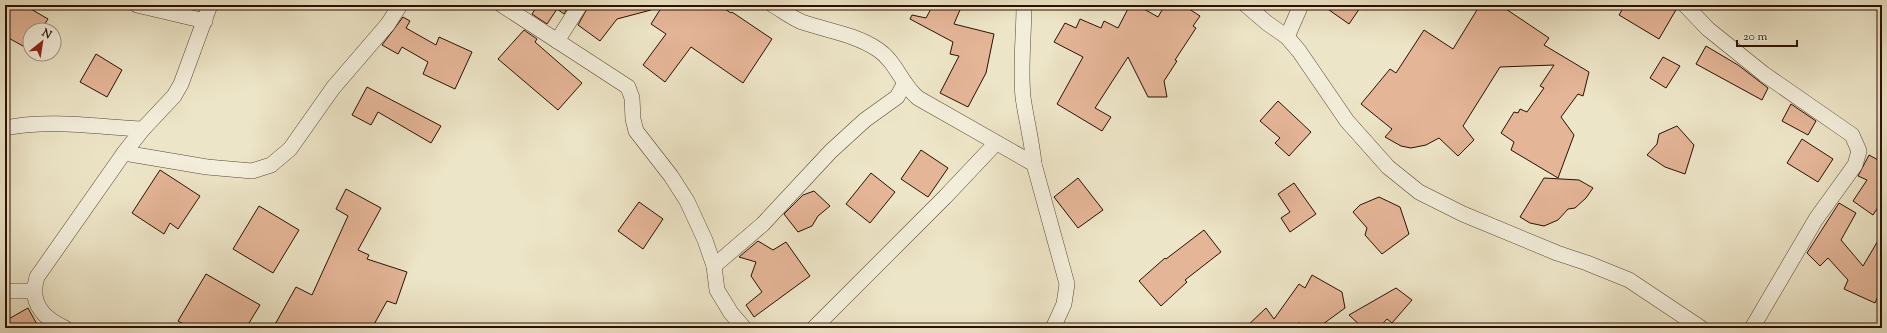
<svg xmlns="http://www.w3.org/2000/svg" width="1887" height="333" viewBox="0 0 1887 333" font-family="'Sorts Mill Goudy',serif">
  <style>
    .building { fill: #e4b597; stroke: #2a1001 }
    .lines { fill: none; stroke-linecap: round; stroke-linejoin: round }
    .street-casing { stroke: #5b4532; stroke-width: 16 }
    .street { stroke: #f3eedb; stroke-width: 15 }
  </style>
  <rect width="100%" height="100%" fill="#ede5c7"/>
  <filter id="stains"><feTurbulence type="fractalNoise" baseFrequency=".005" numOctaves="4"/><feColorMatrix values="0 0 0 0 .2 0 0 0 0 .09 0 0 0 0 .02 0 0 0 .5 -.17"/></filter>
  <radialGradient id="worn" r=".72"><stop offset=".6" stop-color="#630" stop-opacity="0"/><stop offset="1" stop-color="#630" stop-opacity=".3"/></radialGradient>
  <g class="building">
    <polygon points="12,5 24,5 48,19 41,30 30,30 30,50 5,36 5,18"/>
    <polygon points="538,5 569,5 564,14 557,9 547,24 532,14"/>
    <polygon points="589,5 650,5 651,10 617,19 600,41 578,25"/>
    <polygon points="663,5 719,5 731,13 732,12 772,39 743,83 691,47 665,82 643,65 666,34 651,24"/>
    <polygon points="933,5 962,5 954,24 994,34 986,73 968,107 940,93 959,56 950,54 953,42 910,19 912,15 926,18"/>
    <polygon points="1130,5 1137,5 1158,17 1165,5 1183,5 1200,16 1193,26 1196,28 1175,60 1177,61 1164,81 1167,97 1148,97 1128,57 1095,108 1111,117 1102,131 1057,104 1083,57 1054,42 1065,23 1076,28 1080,19 1101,28 1104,21 1118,28"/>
    <polygon points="1322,5 1362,5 1349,24"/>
    <polygon points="1480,5 1500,5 1549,38 1544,45 1589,72 1583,96 1578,94 1561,117 1574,135 1558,178 1511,150 1514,142 1501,133 1514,112 1518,113 1520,109 1527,112 1544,88 1540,86 1554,65 1500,67 1463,126 1474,140 1458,156 1439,138 1426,145 1411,148 1401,146 1385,137 1392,129 1361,104 1390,69 1396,73 1424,30 1453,49"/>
    <polygon points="1625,5 1676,5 1677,8 1659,39 1619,15"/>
    <polygon points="403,17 410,21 406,28 436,45 439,37 472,52 455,89 423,74 428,62 402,47 398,54 382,45"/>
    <polygon points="524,30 537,39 535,42 582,83 558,110 498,59"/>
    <polygon points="1706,46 1738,65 1768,88 1762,100 1696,64"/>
    <polygon points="96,54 122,70 107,97 80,82"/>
    <polygon points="1663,57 1680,66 1666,88 1650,78"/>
    <polygon points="367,87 441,126 431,143 378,112 371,125 352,115"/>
    <polygon points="1278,101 1311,132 1289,156 1275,143 1280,138 1260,121"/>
    <polygon points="1791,104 1816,121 1808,135 1782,121"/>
    <polygon points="1677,126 1694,145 1685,174 1665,167 1647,155 1657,144 1659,134"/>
    <polygon points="1802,139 1833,159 1818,182 1787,163"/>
    <polygon points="921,150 948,168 928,197 901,179"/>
    <polygon points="1869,155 1880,161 1882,158 1882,201 1873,215 1853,201 1867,180 1858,176"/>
    <polygon points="160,170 200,196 178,229 170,223 164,234 132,213"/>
    <polygon points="871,173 895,192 870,223 846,204"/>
    <polygon points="1078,178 1103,210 1078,228 1054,197"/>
    <polygon points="1544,178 1579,180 1593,188 1586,198 1575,208 1568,209 1558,220 1544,226 1530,223 1520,217"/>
    <polygon points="1294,183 1316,214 1290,232 1281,218 1290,212 1278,194"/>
    <polygon points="346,189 381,208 358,250 369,255 367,259 407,272 396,304 387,301 372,328 273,328 296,287 312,295 348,216 336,209"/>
    <polygon points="814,191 830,206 818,216 812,226 798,232 784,214 803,195"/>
    <polygon points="1379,197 1400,207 1409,234 1382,254 1365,235 1367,228 1353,212 1360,205"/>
    <polygon points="639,202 663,219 643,249 618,231"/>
    <polygon points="1839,203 1856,213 1841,240 1863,266 1882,234 1882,288 1875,303 1844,289 1848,280 1828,258 1820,266 1807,253"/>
    <polygon points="259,206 299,230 273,273 233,249"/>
    <polygon points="1204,230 1221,252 1185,280 1187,282 1161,306 1139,281 1165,258 1166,259"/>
    <polygon points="758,241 773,250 786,242 810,276 754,317 746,305 762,292 751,276 756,262 739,257"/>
    <polygon points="206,274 260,305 246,328 191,328 178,321"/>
    <polygon points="1312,275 1342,292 1345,308 1319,327 1298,323 1295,328 1245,328 1266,308 1274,319 1299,284 1305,288"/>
    <polygon points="1396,288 1412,300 1392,323 1387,319 1379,328 1363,328 1349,315"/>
    <polygon points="28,308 39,328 5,328 5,321"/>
  </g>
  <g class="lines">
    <defs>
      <g id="street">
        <polyline points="137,5 205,21"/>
        <polyline points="502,5 628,87 632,98 633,119 636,131 671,176 687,201 705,240 714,266 717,290 731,313 744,328"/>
        <path d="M773,5C783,11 792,18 802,22C828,31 854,34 877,49C896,61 901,84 918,98L1034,164"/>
        <path d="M1024,5C1024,35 1020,67 1023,97C1026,119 1032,141 1034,164L1067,284L1064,304L1053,328"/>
        <polyline points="1246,5 1267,23 1287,37 1299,51 1347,121 1388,167 1419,192 1463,214 1557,253 1587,263 1629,280 1701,328"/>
        <polyline points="1685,5 1708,29 1764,74 1852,135 1859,151 1855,165 1816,219 1752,328"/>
        <polyline points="1287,37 1301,5"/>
        <polyline points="557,41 580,5"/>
        <path d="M5,128C50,119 98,127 143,129"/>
        <polyline points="124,153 207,167 252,171 271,165 290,149 333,88 388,24 400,5"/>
        <polyline points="714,266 763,224 831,151 865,120 897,97 905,83"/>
        <polyline points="5,291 35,291"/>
        <path d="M65,328C43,318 29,303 37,277L124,153L143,129L174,96L181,84L210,5"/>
        <polyline points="814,328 945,197 996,143"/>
      </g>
    </defs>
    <use href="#street" class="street-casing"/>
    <use href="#street" class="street"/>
  </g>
  <rect width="1887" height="333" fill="none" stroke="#ede5c7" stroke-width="20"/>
  <rect x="6" y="6" width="1875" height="321" fill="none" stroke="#2a1001" stroke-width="2"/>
  <rect x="10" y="10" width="1867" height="313" fill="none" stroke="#2a1001"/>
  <g transform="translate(42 42) rotate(30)"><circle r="19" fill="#f3eedb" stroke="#a39584"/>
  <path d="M0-3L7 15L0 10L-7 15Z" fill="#8f2418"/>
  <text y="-6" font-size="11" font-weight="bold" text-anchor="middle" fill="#2a1001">N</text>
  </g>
  <path d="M1737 40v6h60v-6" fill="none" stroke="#2a1001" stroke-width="2"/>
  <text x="1743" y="40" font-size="12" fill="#2a1001" stroke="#f3eedb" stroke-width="3" paint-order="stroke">20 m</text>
  <rect width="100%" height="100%" filter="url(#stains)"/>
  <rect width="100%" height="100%" fill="url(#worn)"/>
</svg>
